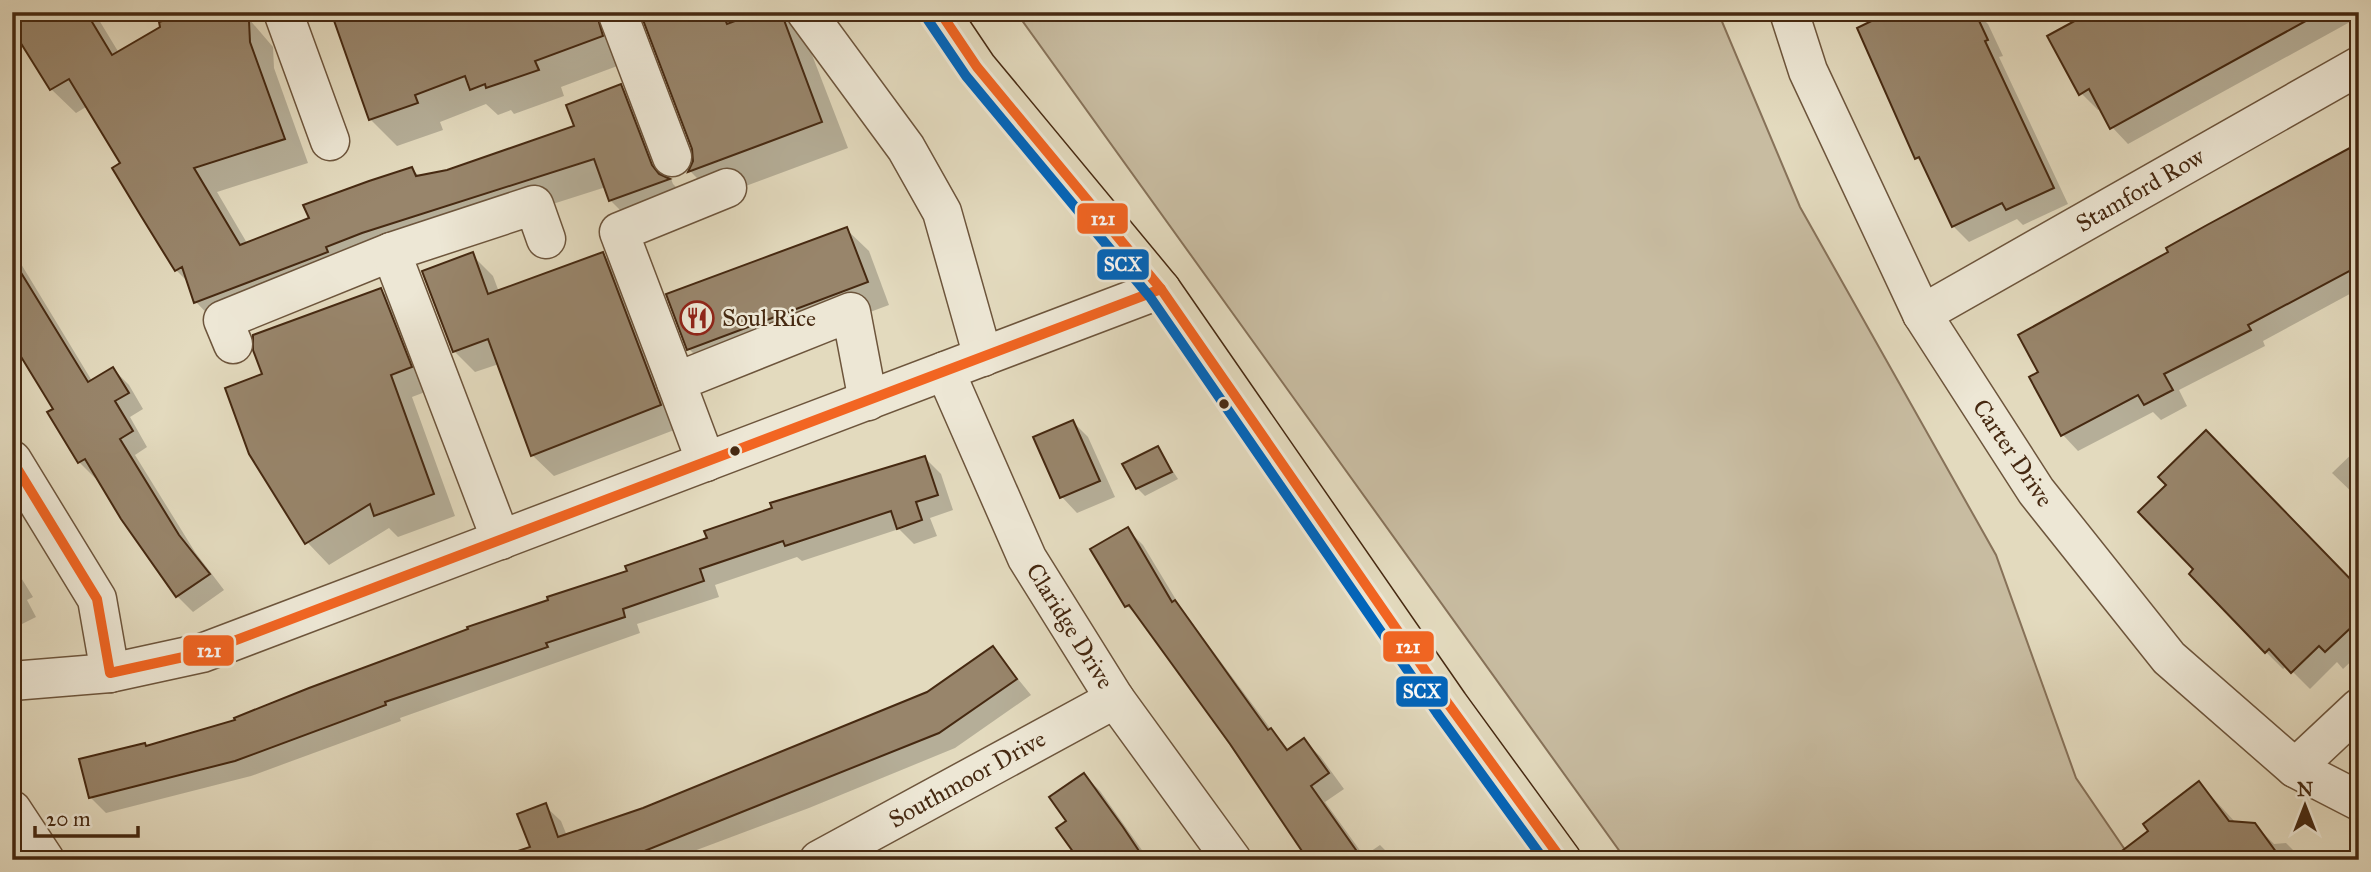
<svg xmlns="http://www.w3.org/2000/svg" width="2371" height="872" viewBox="0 0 2371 872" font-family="'IM FELL Great Primer',serif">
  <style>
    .green { fill: #c8bca1; stroke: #877259; stroke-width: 2 }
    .shadow { fill: #0003 }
    .building { fill: #98856b; stroke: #462911; stroke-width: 2 }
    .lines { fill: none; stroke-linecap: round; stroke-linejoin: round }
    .minor-casing { stroke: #6d553c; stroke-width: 41 }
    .major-casing { stroke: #462911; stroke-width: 41 }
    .minor { stroke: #ede7d5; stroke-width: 38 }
    .major { stroke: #e3dabe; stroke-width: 38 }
    .bus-1-casing { stroke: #ede7d5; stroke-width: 16 }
    .bus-2-casing { stroke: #ede7d5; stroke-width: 16 }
    .bus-1 { stroke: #f26522; stroke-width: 10 }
    .bus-2 { stroke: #0065bd; stroke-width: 10 }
    .bus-dot { fill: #462911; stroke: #ede7d5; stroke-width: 2.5 }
    .labels { text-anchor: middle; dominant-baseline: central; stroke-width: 5; stroke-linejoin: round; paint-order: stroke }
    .street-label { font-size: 24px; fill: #462911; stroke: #ede7d5 }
    .poi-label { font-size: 24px; fill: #462911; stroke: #ede7d5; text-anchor: start }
    .line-badge { stroke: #ede7d5; stroke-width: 2.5 }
    .badge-label { font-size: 19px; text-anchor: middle; font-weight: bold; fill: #fff }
  </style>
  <rect width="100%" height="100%" fill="#e3dabe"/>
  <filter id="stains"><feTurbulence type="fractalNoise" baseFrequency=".00286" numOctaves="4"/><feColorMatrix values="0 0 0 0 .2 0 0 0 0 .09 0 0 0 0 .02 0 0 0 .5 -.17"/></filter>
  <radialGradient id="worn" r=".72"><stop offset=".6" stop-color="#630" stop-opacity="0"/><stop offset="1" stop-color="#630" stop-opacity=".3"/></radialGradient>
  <polygon class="green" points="1016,12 1718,12 1800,207 1996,555 2076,778 2132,860 1626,860"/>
  <g class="shadow">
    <polygon points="12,12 126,12 99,20 119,53 163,27 161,21 188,12 243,12 273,47 274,68 308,163 217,192 247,243 311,219 412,169 420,177 448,171 576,127 621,86 645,111 673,184 692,203 635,225 610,200 606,187 386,257 220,327 196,302 190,284 176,270 115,168 122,164 86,107 76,113 51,89"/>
    <polygon points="330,12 738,12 741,21 764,12 783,12 804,34 848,148 716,197 690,171 695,162 694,149 644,16 637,17 628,62 561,87 564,96 514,114 511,110 498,115 486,104 440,122 443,130 397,146 371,120"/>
    <polygon points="1894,12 1976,12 1988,24 2003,56 1999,57 2068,204 2023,225 2017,219 1969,242 1953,226 1926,166 1917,158"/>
    <polygon points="2093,12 2359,12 2359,17 2128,144 2112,127 2101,108 2098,110 2081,93"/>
    <polygon points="2359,142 2359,289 2263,341 2265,346 2179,390 2187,406 2161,420 2153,412 2078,451 2063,435 2032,378"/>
    <polygon points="846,229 869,251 889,305 711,371 689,349"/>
    <polygon points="12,249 92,381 113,369 129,385 143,409 130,417 147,447 135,455 195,552 224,590 193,612 177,596 98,477 95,478 79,462 50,413 56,409 12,328"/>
    <polygon points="603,254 624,275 682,427 554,476 532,455 499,364 475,372 454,351 472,255 493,276 499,292"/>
    <polygon points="381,290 403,312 433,389 412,397 455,516 398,537 389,528 329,565 307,542 264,375"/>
    <polygon points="1073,422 1088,437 1115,497 1077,513 1062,497"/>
    <polygon points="2359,447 2359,499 2332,473"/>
    <polygon points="1158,448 1178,479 1145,496 1137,488"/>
    <polygon points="925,458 941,474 953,510 930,518 937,536 914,544 899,529 802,561 797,557 715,585 719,597 637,624 640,633 400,718 401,721 251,776 106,813 90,797 147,747 238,721"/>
    <polygon points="1127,529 1143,545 1181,608 1273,732 1290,751 1304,741 1320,756 1344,789 1325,802 1364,856 1380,845 1395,860 1310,860 1143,621 1127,606"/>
    <polygon points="12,563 33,597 27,600 36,617 12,629"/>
    <polygon points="2195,569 2359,590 2359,654 2343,669 2337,662 2310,689 2287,666 2283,669 2266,652"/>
    <polygon points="993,648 1031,695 955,748 809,808 670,860 511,860 533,852 545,806 561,821 567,836 644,809 928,694"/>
    <polygon points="1084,775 1100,791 1149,860 1081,860 1068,821"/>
    <polygon points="2199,783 2236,823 2254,824 2274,844 2286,843 2303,860 2144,860 2151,831"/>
  </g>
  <g class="building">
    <polygon points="12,12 86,12 112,55 160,27 159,22 193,12 243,12 249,21 250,42 285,139 194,168 240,245 309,218 303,205 369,181 412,167 416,176 447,170 574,126 566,105 621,84 652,165 659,174 670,179 609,201 594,159 362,233 326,247 328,252 194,303 182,267 175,271 141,216 112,168 120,163 69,79 50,90 12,29"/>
    <polygon points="331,12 596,12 603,36 535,61 539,70 486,88 485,84 470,90 465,76 415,95 418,103 369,120"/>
    <polygon points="640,12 722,12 727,24 759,12 781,12 822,122 688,172 693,161 692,149"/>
    <polygon points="1890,12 1975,12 1988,40 1985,41 2054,188 2006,210 2002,203 1952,227 1919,157 1915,159 1857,28"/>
    <polygon points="2091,12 2322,12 2110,129 2089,89 2079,95 2047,36"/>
    <polygon points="2359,143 2359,266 2248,325 2251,330 2164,374 2173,390 2144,405 2138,395 2061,436 2029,377 2038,372 2018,335 2168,252 2166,248 2207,225"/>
    <polygon points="847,227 868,282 687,350 666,294"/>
    <polygon points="473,252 488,294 603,252 661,405 531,456 488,339 453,352 422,271"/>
    <polygon points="12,258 88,382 113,367 129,393 115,401 133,431 120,439 179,535 210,574 176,597 121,519 85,459 78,463 47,412 53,409 12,342"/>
    <polygon points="381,288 412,367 391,375 434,494 374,516 370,504 305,544 249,454 225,388 262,374 253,350 253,335"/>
    <polygon points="1073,420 1100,481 1060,498 1033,437"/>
    <polygon points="2206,430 2359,588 2359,620 2325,652 2319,646 2291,673 2269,649 2265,653 2242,629 2189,574 2193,569 2138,512 2166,485 2158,477"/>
    <polygon points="1158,446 1172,472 1136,489 1122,464"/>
    <polygon points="925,456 938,495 916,502 922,520 897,529 891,511 785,546 783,541 700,569 704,581 623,609 625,617 546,643 548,647 385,702 386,705 235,761 89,798 79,759 145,743 146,746 235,720 234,718 309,688 468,629 467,627 548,600 547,597 627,571 625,566 707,538 704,531 772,508 770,503"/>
    <polygon points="1128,527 1172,602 1175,600 1268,730 1271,728 1287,750 1304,738 1329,773 1311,786 1363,860 1308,860 1230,744 1129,605 1125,607 1090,549"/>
    <polygon points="993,646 1017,679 939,733 622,860 506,860 506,855 530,847 517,814 546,803 558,837 643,808 927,692"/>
    <polygon points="1084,773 1123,827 1145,860 1079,860 1056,828 1066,821 1049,797"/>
    <polygon points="2199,781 2229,821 2255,823 2282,860 2110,860 2148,831 2143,824"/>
  </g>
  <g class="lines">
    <defs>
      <g id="minor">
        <polyline points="283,12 330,141"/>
        <polyline points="617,12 672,157"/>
        <polyline points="806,12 906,148 942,212 983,357"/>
        <polyline points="1789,12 1808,71 1922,314 2036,491 2169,658 2295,768 2359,801"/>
        <polyline points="1922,314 2359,66"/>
        <polyline points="233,344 223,320 391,252"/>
        <polyline points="945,371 1027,558 1115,699 1232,860"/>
        <polyline points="676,382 619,232 727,188"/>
        <polyline points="12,460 97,599 110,673"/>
        <polyline points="706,462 676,382 851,312 868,401"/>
        <polyline points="501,540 391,252 534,205 546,239"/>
        <polyline points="12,681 110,673 202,653 1161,289"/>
        <polyline points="2295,768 2359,708"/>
        <polyline points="12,810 45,860"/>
        <polyline points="819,860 1115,699"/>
      </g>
      <polyline id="major" points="940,12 977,67 1161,289 1449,705 1562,860"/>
    </defs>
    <use href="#minor" class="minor-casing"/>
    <use href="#major" class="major-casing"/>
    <use href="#minor" class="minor"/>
    <use href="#major" class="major"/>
    <defs>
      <g id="bus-1">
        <polyline points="940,12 977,67 1161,289 1449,705 1562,860"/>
        <polyline points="12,460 97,599 110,673 202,653 1161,289"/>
      </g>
      <polyline id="bus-2" points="928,20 966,76 1150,297 1437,713 1544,860"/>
    </defs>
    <use href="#bus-1" class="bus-1-casing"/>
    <use href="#bus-2" class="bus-2-casing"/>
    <use href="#bus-1" class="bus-1"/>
    <use href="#bus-2" class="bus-2"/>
  </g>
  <defs>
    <symbol id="restaurant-ring" viewBox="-11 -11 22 22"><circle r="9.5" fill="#ede7d5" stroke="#8f2418" stroke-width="1.5"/><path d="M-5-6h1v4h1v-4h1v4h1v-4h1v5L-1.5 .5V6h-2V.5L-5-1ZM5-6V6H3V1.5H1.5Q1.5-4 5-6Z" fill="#8f2418"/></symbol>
  </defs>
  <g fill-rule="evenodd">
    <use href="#restaurant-ring" x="678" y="299" width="38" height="38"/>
  </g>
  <g class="bus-dot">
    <circle cx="1224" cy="404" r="6"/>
    <circle cx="735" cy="451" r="6"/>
  </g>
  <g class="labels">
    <g class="street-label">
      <text transform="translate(2140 190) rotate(-30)">Stamford Row</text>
      <text transform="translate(2013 453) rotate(56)">Carter Drive</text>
      <text transform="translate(1070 626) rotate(58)">Claridge Drive</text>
      <text transform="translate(967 779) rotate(-29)">Southmoor Drive</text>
    </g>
    <g class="poi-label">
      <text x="722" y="318">Soul Rice</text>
    </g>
  </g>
  <g class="line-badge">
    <rect x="1076" y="202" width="53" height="33" rx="7" fill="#f26522"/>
    <rect x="1096" y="248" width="54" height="33" rx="7" fill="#0065bd"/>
    <rect x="1382" y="630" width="53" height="33" rx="7" fill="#f26522"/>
    <rect x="182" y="634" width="53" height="33" rx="7" fill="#f26522"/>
    <rect x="1395" y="675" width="54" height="33" rx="7" fill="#0065bd"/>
  </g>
  <g class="badge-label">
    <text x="1103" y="225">121</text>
    <text x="1123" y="271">SCX</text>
    <text x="1408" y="653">121</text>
    <text x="209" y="657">121</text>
    <text x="1422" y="698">SCX</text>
  </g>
  <rect width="2371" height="872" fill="none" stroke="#e3dabe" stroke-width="42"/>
  <rect x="14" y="14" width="2343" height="844" fill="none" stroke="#462911" stroke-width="3.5"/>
  <rect x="21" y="21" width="2329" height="830" fill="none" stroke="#462911" stroke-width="2"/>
  <g transform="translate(2305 806)" stroke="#ede7d5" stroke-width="5" paint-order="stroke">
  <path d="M0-5L12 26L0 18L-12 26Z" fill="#462911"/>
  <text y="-10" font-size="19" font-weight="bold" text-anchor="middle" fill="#462911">N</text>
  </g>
  <path d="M35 826v10h103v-10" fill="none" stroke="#462911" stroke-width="3.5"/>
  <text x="46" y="826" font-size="21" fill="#462911" stroke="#ede7d5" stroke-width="5" paint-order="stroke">20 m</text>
  <rect width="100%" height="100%" filter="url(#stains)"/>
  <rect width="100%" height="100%" fill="url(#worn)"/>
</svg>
